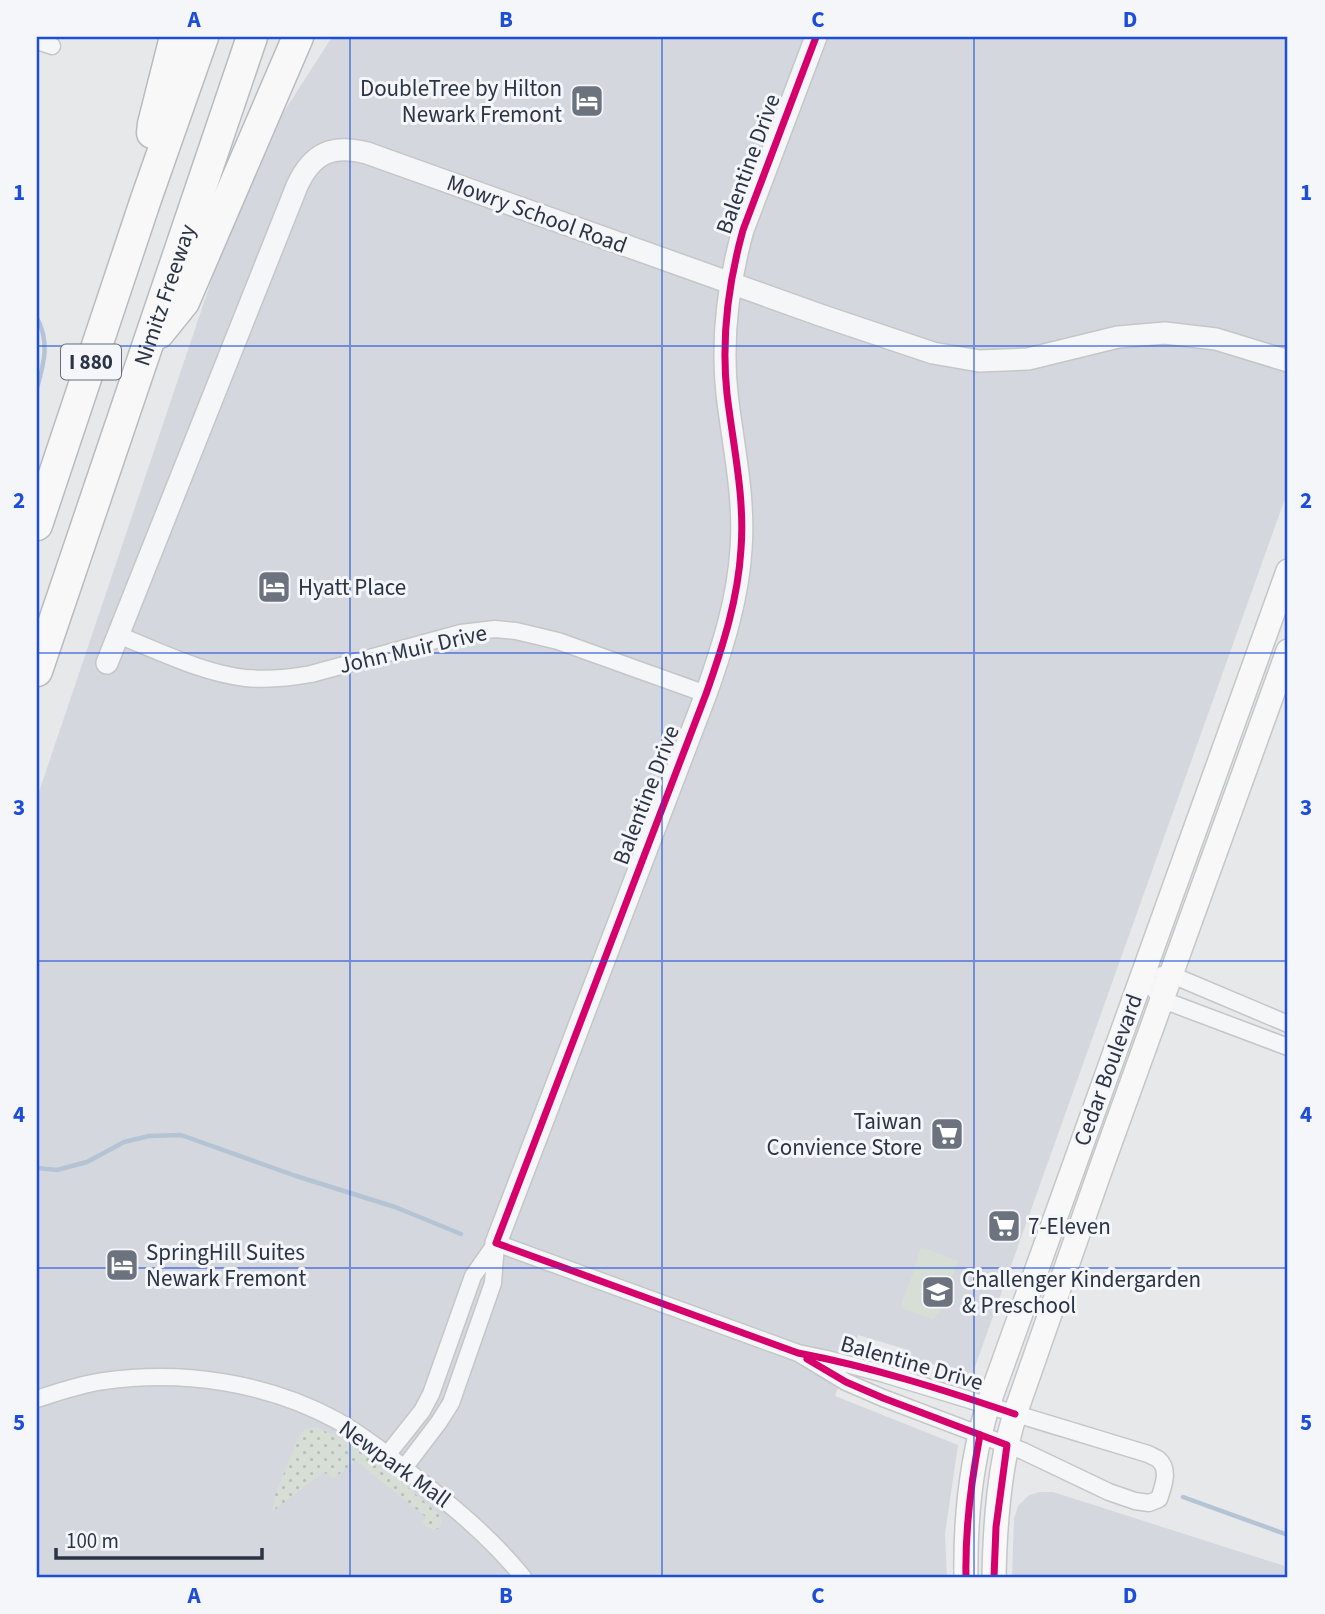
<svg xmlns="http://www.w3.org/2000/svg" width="1325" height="1614" viewBox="0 0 1325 1614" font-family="'Source Sans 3',sans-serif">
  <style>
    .built { fill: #d4d7dd }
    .grass { fill: url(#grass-dots) }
    .park { fill: #d6ded6 }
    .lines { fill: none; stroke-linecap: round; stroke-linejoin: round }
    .stream { stroke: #b4c4d5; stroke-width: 4.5 }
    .minor-casing { stroke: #c4c6c8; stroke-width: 19 }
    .tertiary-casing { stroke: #c4c6c8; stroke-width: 24 }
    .secondary-casing { stroke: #c4c6c8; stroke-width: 26 }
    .motorway-casing { stroke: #b8bbbf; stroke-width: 33 }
    .minor { stroke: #f5f6f7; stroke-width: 16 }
    .tertiary { stroke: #f5f6f7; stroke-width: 21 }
    .secondary { stroke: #f8f8f8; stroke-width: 23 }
    .motorway { stroke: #f8f8f8; stroke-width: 30 }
    .cycleway-casing { stroke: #f4f6f9; stroke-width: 11 }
    .cycleway { stroke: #d6006c; stroke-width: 7 }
    .grid { fill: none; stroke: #1d4ed8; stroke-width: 2; stroke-opacity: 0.55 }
    .labels { text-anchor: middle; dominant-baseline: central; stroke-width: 6; stroke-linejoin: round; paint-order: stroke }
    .shield { fill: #f4f6f9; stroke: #676e7b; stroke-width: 2 }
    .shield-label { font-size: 21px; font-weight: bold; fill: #2b3445 }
    .poi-label { font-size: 23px; fill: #2b3445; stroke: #f4f6f9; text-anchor: start }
    .street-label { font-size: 23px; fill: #2b3445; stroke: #f4f6f9 }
    .neatline { fill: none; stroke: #1d4ed8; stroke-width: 2.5 }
    .grid-label { font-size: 23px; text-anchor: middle; font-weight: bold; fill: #1d4ed8 }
  </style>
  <defs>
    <pattern id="grass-dots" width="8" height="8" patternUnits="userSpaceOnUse" patternTransform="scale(1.75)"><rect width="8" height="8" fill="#d6ded6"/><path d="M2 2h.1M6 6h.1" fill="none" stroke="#b8bfb9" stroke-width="1.8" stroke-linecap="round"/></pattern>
  </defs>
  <rect width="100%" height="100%" fill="#e6e8ea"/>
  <g class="built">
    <polygon points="332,37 1288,37 1288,490 972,1375 915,1359 905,1349 858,1335 835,1396 958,1445 945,1534 947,1577 37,1577 37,798 251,163"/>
    <polygon points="1040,1492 1053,1492 1288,1567 1288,1577 1012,1577 1014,1519 1018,1506 1029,1495"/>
  </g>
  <path class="grass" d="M315,1427C358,1442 405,1486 441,1515C444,1532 433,1533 422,1523L426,1517L356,1461L333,1479L324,1472L272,1512L275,1495L299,1436C303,1429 307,1428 315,1427Z"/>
  <polygon class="park" points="921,1247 958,1261 939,1314 937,1314 934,1320 901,1308 902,1301 912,1276"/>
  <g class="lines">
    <g class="stream">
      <path d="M37,318C50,342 44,363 37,388"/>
      <polyline points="37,1168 57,1170 87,1162 124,1142 149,1136 181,1135 296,1176 395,1207 461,1234"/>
      <polyline points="1183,1497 1288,1535"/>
    </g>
    <defs>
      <g id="minor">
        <polyline points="37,41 52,46"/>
        <path d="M118,635C159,651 202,673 246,678C268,680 289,678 311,674L461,633L495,629L516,631L558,641L706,694"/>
        <polyline points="1142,975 1163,1000 1288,1047"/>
        <polyline points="1162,975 1172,975 1288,1024"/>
        <path d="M496,1243L798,1353L827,1359L881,1373L1148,1454C1151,1456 1156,1457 1159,1460C1170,1470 1163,1487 1159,1499L1149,1503L1135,1501L1109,1492L1023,1451L883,1398L846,1382L798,1353"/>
        <path d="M37,1399C58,1392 81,1384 104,1381C182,1370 266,1382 336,1420C364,1436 389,1456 414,1476C454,1507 491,1538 523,1577"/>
        <polyline points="387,1455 422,1411 431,1394 473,1276 496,1243"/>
        <polyline points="404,1468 439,1422 451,1403 493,1283 496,1243"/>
      </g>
      <g id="tertiary">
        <path d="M107,663L297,186C312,153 332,144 367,153L820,315L933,353L979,361L1028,359L1118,337L1165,333L1216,339L1288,361"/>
        <path d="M496,1243L706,694C723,646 738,599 741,549C745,497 733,445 727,394C721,338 728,284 743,230L816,37"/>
      </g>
      <g id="secondary">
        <path d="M966,1577C965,1519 971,1461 988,1405L1288,571"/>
        <path d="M994,1577C995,1523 999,1466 1015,1414L1100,1171L1288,651"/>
      </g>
      <g id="motorway">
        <polyline points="152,133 153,124 175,37"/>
        <polyline points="159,333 184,302 298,37"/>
        <polyline points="37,525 146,199 203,37"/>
        <path id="s1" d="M37,671L252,37"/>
      </g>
    </defs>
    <use href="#minor" class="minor-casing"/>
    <use href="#tertiary" class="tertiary-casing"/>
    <use href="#secondary" class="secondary-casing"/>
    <use href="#motorway" class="motorway-casing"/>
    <use href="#minor" class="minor"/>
    <use href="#tertiary" class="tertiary"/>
    <use href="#secondary" class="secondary"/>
    <use href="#motorway" class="motorway"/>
    <defs>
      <g id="cycleway">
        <path d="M816,37L743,230C728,284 721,338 727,394C733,445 745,497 741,549C738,599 723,646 706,694L496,1243L798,1353C872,1367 944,1390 1015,1414"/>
        <polyline points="807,1359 846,1382 883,1398 1007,1445 996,1527 994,1577"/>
        <path d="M966,1577C965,1529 971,1482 980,1435"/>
      </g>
    </defs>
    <use href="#cycleway" class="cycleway-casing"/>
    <use href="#cycleway" class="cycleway"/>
  </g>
  <path class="grid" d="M350,37V1577M662,37V1577M974,37V1577M37,346H1288M37,653H1288M37,961H1288M37,1268H1288"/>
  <defs>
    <symbol id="hotel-square" viewBox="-11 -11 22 22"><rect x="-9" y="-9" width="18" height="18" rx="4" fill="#6c737f" stroke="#f4f6f9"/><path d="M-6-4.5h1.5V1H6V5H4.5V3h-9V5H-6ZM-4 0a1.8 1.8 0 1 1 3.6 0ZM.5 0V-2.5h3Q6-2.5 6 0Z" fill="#fff"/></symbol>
    <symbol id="supermarket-square" viewBox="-11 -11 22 22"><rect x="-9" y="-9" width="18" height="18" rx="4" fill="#6c737f" stroke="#f4f6f9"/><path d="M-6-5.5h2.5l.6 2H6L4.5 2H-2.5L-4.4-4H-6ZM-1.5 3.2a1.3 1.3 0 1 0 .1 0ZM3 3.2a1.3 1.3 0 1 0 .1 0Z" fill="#fff"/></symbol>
    <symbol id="school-square" viewBox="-11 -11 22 22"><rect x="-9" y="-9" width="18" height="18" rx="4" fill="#6c737f" stroke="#f4f6f9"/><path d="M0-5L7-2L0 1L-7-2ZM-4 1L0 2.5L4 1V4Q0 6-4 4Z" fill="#fff"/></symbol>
  </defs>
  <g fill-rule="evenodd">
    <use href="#hotel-square" x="568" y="82" width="38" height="38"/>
    <use href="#hotel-square" x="255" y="568" width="38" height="38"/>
    <use href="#supermarket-square" x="928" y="1115" width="38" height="38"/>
    <use href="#supermarket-square" x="985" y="1207" width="38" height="38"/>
    <use href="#hotel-square" x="103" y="1246" width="38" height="38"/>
    <use href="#school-square" x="919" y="1273" width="38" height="38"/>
  </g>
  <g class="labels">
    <rect class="shield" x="61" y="344.5" width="60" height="35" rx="5"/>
    <g class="shield-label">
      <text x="91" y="362">I 880</text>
    </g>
    <g class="poi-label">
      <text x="562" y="88" text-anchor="end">DoubleTree by Hilton<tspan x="562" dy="26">Newark Fremont</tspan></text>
      <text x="298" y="587">Hyatt Place</text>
      <text x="922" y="1121" text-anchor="end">Taiwan<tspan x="922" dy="26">Convience Store</tspan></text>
      <text x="1028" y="1226">7-Eleven</text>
      <text x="146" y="1252">SpringHill Suites<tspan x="146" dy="26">Newark Fremont</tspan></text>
      <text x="962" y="1279">Challenger Kindergarden<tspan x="962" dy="26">&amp; Preschool</tspan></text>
    </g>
    <g class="street-label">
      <text transform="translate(748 164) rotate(-70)">Balentine Drive</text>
      <text transform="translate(537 214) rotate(20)">Mowry School Road</text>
      <text stroke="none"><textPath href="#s1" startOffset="397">Nimitz Freeway</textPath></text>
      <text transform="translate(413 649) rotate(-13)">John Muir Drive</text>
      <text transform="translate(646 795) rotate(-69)">Balentine Drive</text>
      <text transform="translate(1108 1070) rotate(-70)">Cedar Boulevard</text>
      <text transform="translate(912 1363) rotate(16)">Balentine Drive</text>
      <text transform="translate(395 1464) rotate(36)">Newpark Mall</text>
    </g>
  </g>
  <rect width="1325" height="1614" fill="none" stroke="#f4f6f9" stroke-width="77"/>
  <path d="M56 1548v10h206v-10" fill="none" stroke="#2b3445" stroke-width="3.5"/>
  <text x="66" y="1548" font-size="21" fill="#2b3445" stroke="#f4f6f9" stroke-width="5" paint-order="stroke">100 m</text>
  <rect x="38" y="38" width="1248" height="1538" class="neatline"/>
  <g class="grid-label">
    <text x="194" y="27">A</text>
    <text x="506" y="27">B</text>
    <text x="818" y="27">C</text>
    <text x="1130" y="27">D</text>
    <text x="19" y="200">1</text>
    <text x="1306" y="200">1</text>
    <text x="19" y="508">2</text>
    <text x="1306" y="508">2</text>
    <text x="19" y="815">3</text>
    <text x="1306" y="815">3</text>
    <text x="19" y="1122">4</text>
    <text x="1306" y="1122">4</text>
    <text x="19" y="1430">5</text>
    <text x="1306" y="1430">5</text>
    <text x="194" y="1603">A</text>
    <text x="506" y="1603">B</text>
    <text x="818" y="1603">C</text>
    <text x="1130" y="1603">D</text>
  </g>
</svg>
